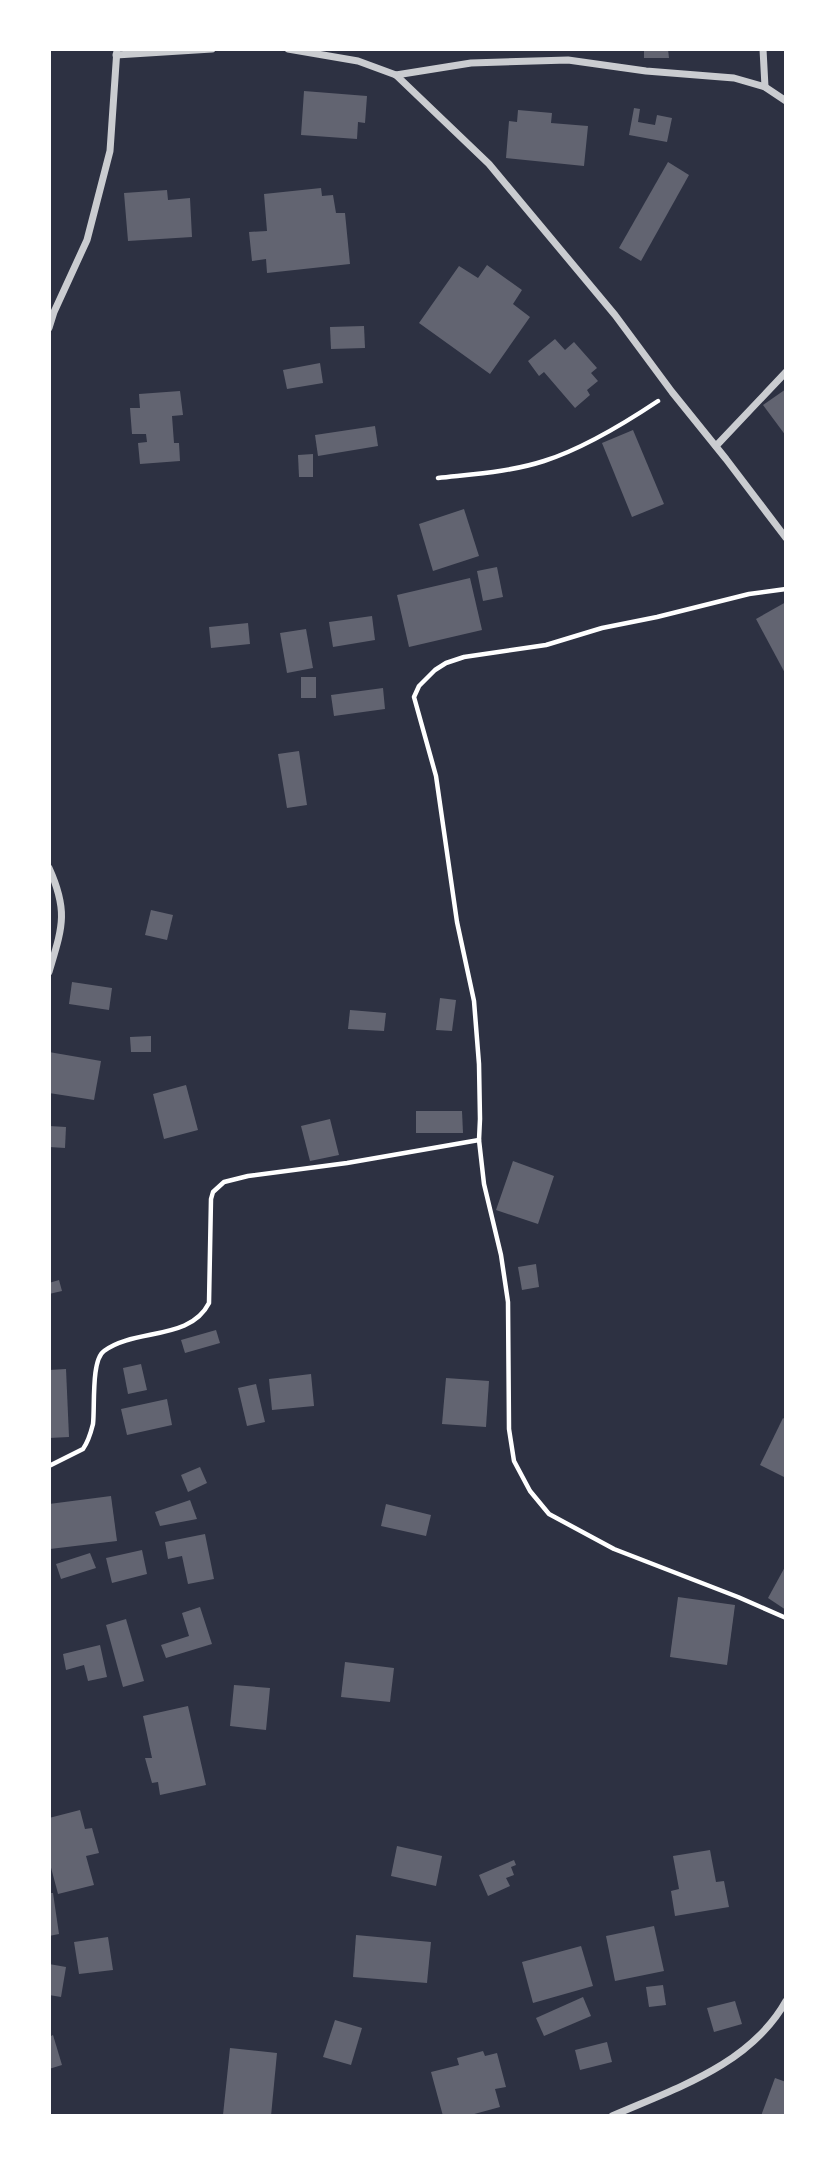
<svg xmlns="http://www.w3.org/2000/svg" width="835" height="2165" viewBox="0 0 835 2165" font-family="'Exo 2',sans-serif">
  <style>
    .building { fill: #626471 }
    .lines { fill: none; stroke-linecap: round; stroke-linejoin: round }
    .path { stroke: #fff; stroke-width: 4.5 }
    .minor { stroke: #caccd0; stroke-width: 7 }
  </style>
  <rect width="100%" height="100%" fill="#2d3142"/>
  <g class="building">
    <polygon points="644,49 668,49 669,58 644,58"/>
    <polygon points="304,91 367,96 365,123 358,122 357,139 301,135"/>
    <polygon points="634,108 640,109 638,122 655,125 657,115 672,118 667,142 629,135"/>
    <polygon points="518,110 552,113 551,123 588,126 584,166 506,158 509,121 517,122"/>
    <polygon points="668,162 689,175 641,261 619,248"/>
    <polygon points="321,188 322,196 333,195 336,213 345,213 350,264 267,273 266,259 252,261 249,232 267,231 264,194"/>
    <polygon points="167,190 168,200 190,198 192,237 128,241 124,193"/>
    <polygon points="487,265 522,290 513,304 530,317 490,374 419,323 459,266 478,278"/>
    <polygon points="364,326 365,348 331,349 330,327"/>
    <polygon points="555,339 565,350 574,342 597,368 591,373 598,381 587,390 590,395 575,408 544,372 539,376 528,361"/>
    <polygon points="320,363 323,383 287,389 283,370"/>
    <polygon points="786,389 786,436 763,405"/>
    <polygon points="180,391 183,415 172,416 174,443 179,443 180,461 140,464 138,443 147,442 146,434 132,434 130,408 140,408 139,394"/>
    <polygon points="375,426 378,446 318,456 315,435"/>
    <polygon points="633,430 664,504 632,517 602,443"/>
    <polygon points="313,454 313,477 299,477 298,455"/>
    <polygon points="464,509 479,556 433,571 419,524"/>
    <polygon points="497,567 503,597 483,601 477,571"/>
    <polygon points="470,578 482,630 409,647 397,595"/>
    <polygon points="786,602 786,675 756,619"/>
    <polygon points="372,616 375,640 333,647 329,622"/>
    <polygon points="248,623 250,644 211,648 209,627"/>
    <polygon points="306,629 313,668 287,673 280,633"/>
    <rect x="301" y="677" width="15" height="21"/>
    <polygon points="383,688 385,709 334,716 331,695"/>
    <polygon points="299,751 307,805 287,808 278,754"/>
    <polygon points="151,910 173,915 167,940 145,935"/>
    <polygon points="72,982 112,988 109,1010 69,1004"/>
    <polygon points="440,998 456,1000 452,1031 436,1030"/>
    <polygon points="350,1010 386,1013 384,1031 348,1029"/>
    <polygon points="151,1036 151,1052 131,1052 130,1037"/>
    <polygon points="49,1052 101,1061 94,1100 49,1093"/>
    <polygon points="186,1085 198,1130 164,1139 153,1094"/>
    <polygon points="416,1111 462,1111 463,1133 416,1133"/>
    <polygon points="330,1119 339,1155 310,1161 301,1126"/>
    <polygon points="49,1126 66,1127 65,1148 49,1147"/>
    <polygon points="513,1161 554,1176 538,1224 496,1210"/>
    <polygon points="536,1264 539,1287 522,1290 518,1267"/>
    <polygon points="59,1280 62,1291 49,1294 49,1283"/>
    <polygon points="216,1330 220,1343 185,1353 181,1340"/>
    <polygon points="141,1364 147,1390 128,1394 123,1368"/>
    <polygon points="66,1369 69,1437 49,1438 49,1370"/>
    <polygon points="311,1374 314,1406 272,1410 269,1379"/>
    <polygon points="446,1378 489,1381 486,1427 442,1424"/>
    <polygon points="256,1384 265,1422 247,1426 238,1388"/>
    <polygon points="167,1399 172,1425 127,1435 121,1409"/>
    <polygon points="783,1418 786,1420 786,1478 760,1465"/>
    <polygon points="200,1467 207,1483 188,1492 181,1475"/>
    <polygon points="111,1496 117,1541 50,1549 49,1504"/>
    <polygon points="190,1500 197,1519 160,1526 155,1512"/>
    <polygon points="386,1504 431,1515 426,1536 381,1526"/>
    <polygon points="205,1534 214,1579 188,1584 182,1556 168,1559 165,1542"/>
    <polygon points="142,1550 147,1574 112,1583 106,1558"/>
    <polygon points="90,1553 96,1568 61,1579 56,1564"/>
    <polygon points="786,1565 786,1610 768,1598"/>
    <polygon points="678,1597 735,1605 727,1665 670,1657"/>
    <polygon points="200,1607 212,1644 166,1658 161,1645 189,1636 182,1613"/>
    <polygon points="126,1619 144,1681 123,1687 106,1625"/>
    <polygon points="100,1645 107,1677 88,1681 84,1665 66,1670 63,1654"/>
    <polygon points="345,1662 394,1668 390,1702 341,1697"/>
    <polygon points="234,1685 270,1688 266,1730 230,1726"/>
    <polygon points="188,1706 206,1785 160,1795 158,1782 152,1783 145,1758 152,1758 143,1716"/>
    <polygon points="80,1810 85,1829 92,1828 99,1853 86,1856 94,1885 58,1894 49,1860 49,1818"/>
    <polygon points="397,1846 442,1856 436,1886 391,1876"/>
    <polygon points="710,1850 716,1882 724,1881 729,1907 675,1916 671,1891 679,1889 673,1856"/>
    <polygon points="514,1860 516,1865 511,1867 514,1875 506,1878 510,1886 488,1896 479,1875"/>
    <polygon points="49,1893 53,1893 59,1934 49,1936"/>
    <polygon points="654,1926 664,1971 615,1981 606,1936"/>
    <polygon points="356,1935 431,1942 427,1983 353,1977"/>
    <polygon points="108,1937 113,1970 79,1974 74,1942"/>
    <polygon points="581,1946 593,1986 533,2003 522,1962"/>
    <polygon points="49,1964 66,1967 61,1997 49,1995"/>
    <polygon points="663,1985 666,2005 649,2007 646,1987"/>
    <polygon points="583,1997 591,2016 544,2036 536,2018"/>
    <polygon points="735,2001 742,2024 714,2032 707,2008"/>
    <polygon points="335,2020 362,2028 351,2065 323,2057"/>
    <polygon points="53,2035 62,2065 49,2069 49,2037"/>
    <polygon points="607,2042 612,2062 580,2070 575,2050"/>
    <polygon points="230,2048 277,2053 271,2116 223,2115"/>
    <polygon points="483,2051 485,2056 497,2053 506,2087 495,2089 500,2107 467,2116 443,2116 431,2072 459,2065 457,2058"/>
    <polygon points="775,2078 786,2082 786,2116 761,2116"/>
  </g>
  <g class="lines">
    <g class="path">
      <path d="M438,478C474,474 510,472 544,461C582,449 625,423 658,401"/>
      <polyline points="786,589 749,594 657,617 602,628 546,645 464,657 446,663 435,670 419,686 414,697 436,776 457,922 474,1001 479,1064 480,1119 479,1140 484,1184 501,1255 508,1302 509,1429 514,1461 530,1491 549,1514 614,1549 738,1597 786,1618"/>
      <path d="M49,1466L83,1449C88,1442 91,1432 93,1424C95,1407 91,1360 104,1351C135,1328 190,1341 209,1303L211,1199L213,1192L224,1182L248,1176L347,1163L479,1140"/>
    </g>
    <g class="minor">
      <polyline points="288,49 358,61 396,75 489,164 615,315 672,392 726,459 786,538"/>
      <polyline points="763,49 765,87"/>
      <polyline points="116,55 212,49"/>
      <polyline points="396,75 471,63 568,60 646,71 734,78 765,87 786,101"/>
      <polyline points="49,328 54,312 87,240 110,151 117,49"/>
      <polyline points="716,446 786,372"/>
      <path d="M49,868C69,912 62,928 49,972"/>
      <path d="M612,2116C676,2088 750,2065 786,2001"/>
    </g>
  </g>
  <rect width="835" height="2165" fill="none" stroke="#ffffff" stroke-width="102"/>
</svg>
